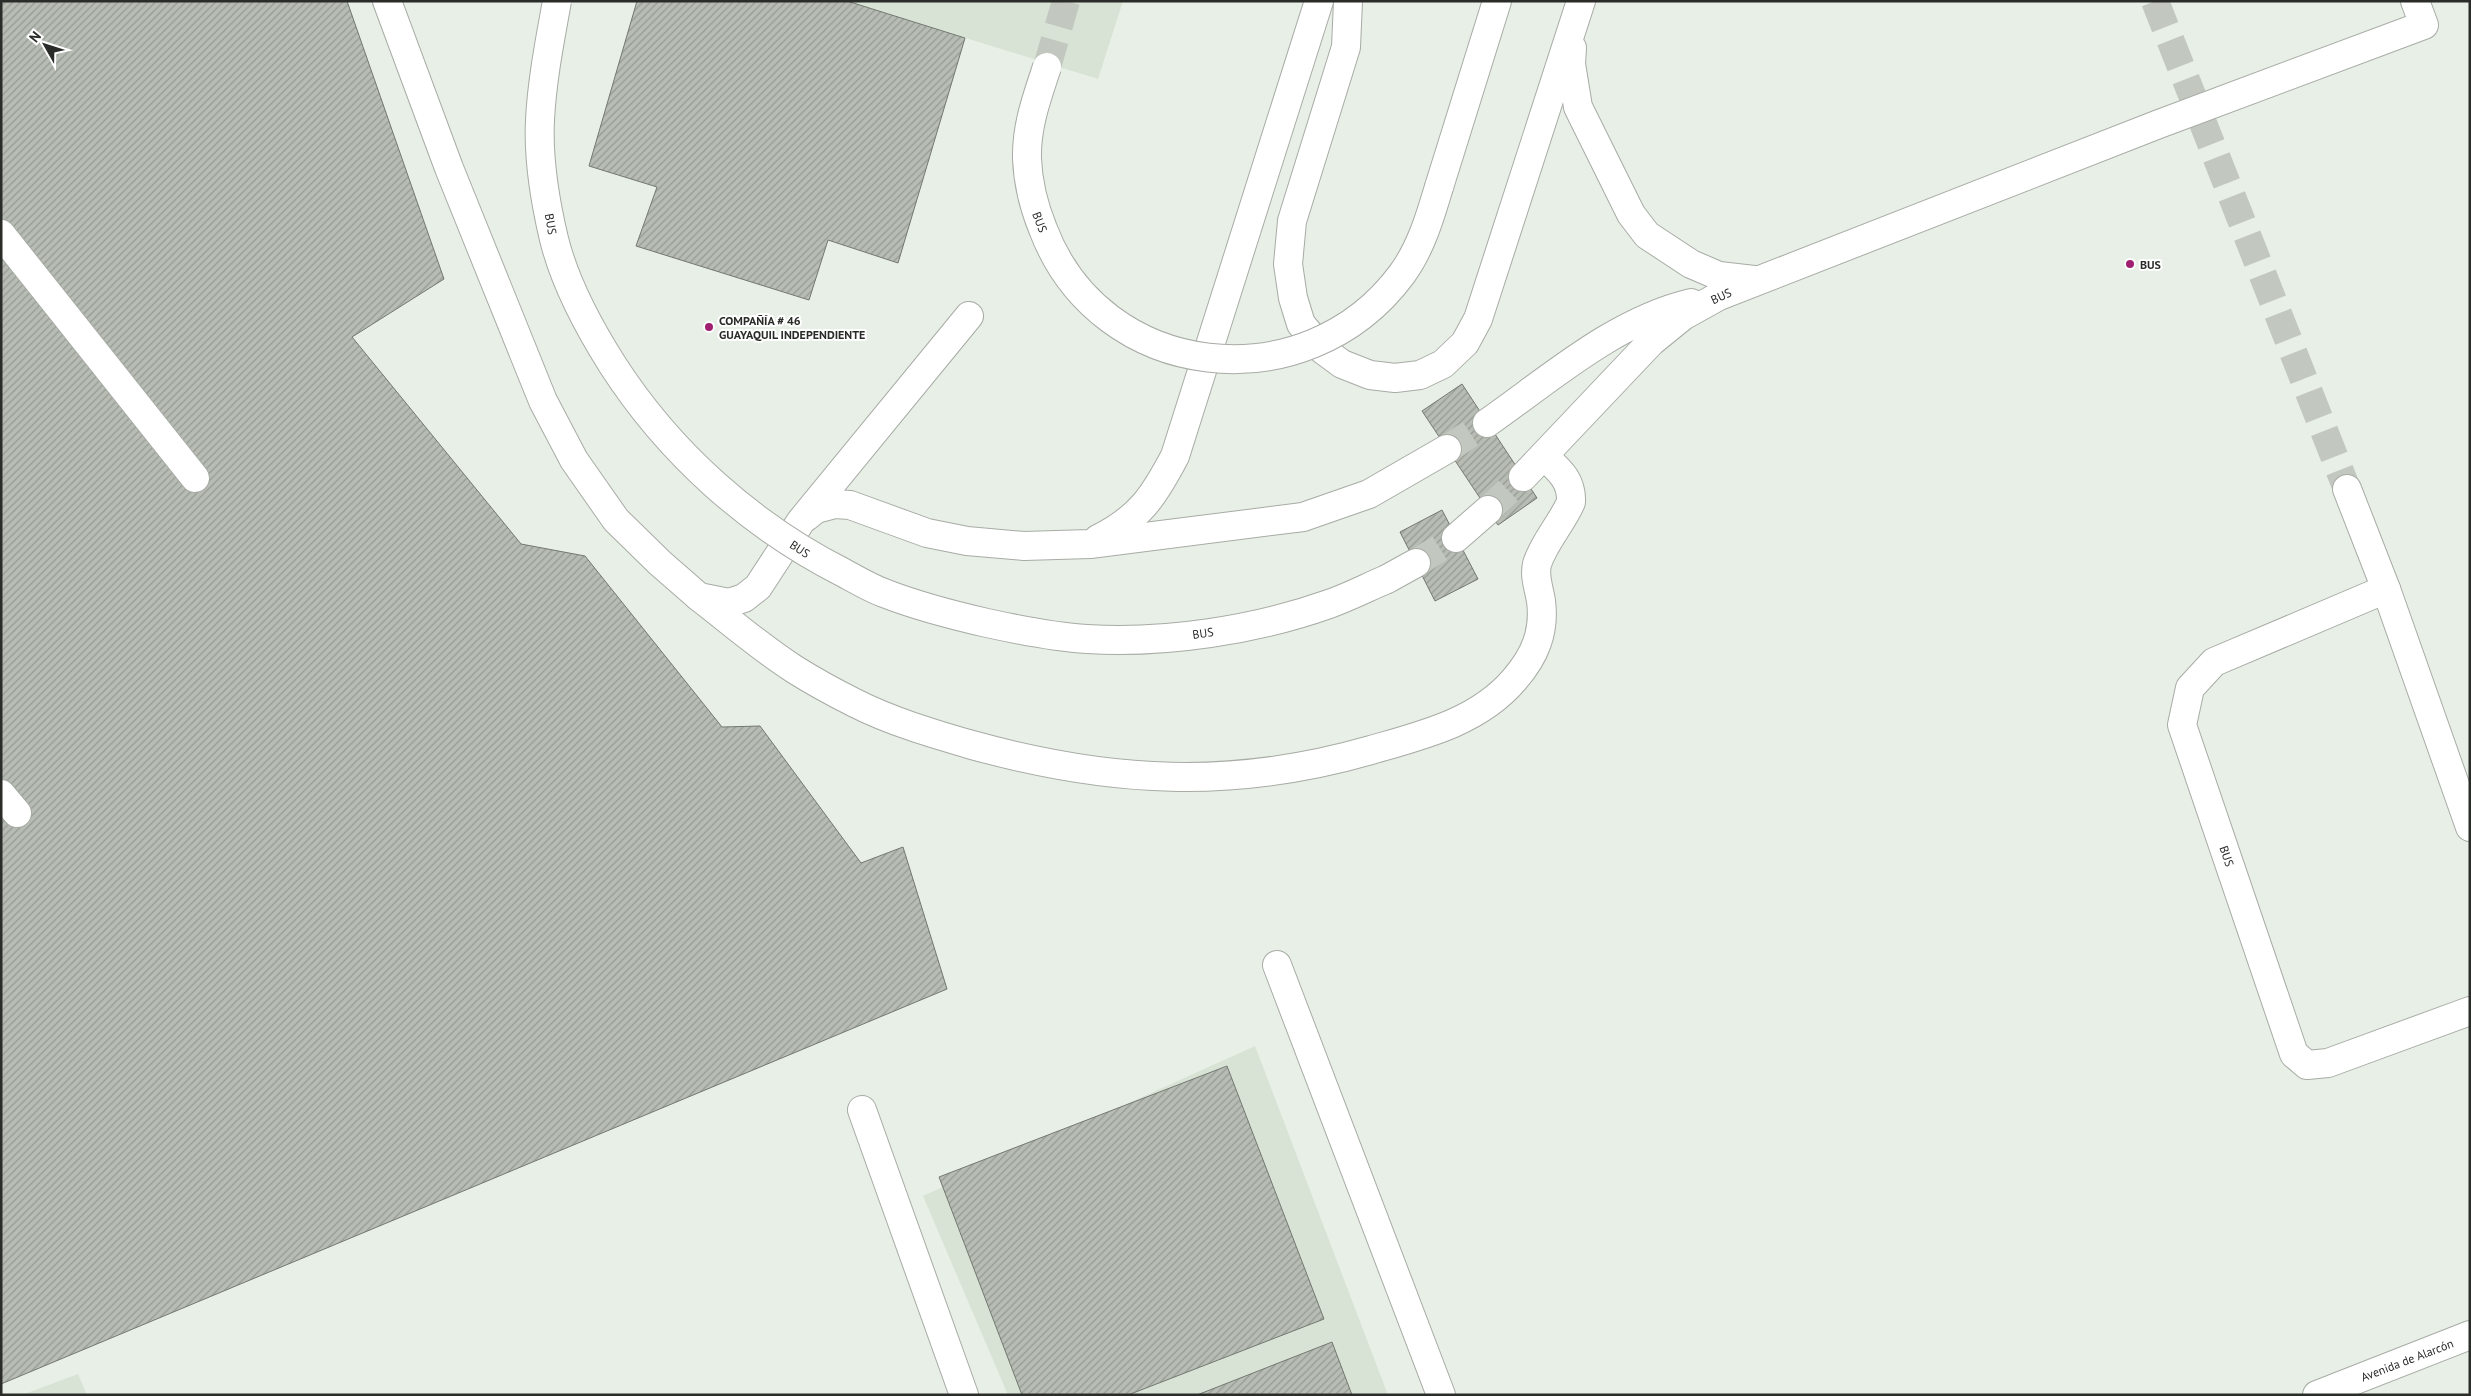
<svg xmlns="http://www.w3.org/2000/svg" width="2471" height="1396" viewBox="0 0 2471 1396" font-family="'PT Sans',sans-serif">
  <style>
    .built { fill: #d8e3d5 }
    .building { fill: url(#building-hatch); stroke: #737871 }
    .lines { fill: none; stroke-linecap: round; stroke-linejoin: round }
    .minor-tunnel { stroke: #c2c8c0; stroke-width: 28; stroke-dasharray: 28 14; stroke-linecap: butt }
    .minor-casing { stroke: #a7aca5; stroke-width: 30 }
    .major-casing { stroke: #a7aca5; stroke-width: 30 }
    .minor { stroke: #fff; stroke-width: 28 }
    .major { stroke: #fff; stroke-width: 28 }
    .minor-bridge-casing { stroke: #a7aca5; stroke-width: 30; stroke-linecap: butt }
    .minor-bridge { stroke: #fff; stroke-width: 28 }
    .poi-dot { fill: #a01f71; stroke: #fff; stroke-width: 2 }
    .labels { text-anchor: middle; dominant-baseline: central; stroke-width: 4; stroke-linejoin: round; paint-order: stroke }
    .street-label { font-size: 12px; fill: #2a2c29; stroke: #fff }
    .poi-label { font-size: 12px; font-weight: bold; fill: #2a2c29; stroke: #fff; text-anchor: start }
  </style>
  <defs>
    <pattern id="building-hatch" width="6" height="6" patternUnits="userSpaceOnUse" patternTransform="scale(1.25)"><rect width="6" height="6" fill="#b7bdb5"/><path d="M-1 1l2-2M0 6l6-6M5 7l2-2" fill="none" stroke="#959a93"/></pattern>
  </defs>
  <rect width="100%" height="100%" fill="#e8efe6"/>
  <g class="built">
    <polygon points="847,1 1123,1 1098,79"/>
    <polygon points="1255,1046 1388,1395 1008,1395 923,1196"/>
    <polygon points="78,1374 87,1395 22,1395"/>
  </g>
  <g class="building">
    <polygon points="1,1 347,1 444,279 352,337 521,544 585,556 722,727 760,726 861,863 903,847 947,989 1,1384"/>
    <polygon points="637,1 847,1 965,38 898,263 828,240 809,300 636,246 657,187 589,166"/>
    <polygon points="1462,384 1537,498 1498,525 1422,411"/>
    <polygon points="1442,510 1478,579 1435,601 1400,532"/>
    <polygon points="1227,1066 1324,1319 1128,1395 1022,1395 939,1177"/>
    <polygon points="1332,1342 1352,1395 1197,1395"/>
  </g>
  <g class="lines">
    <g class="minor-tunnel">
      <polyline points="2155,1 2347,489"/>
      <polyline points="1047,67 1066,1"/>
      <polyline points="1447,449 1487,423"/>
      <polyline points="1488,510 1523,477"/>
      <polyline points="1416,563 1456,538"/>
    </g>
    <defs>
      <g id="minor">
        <polyline points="387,1 449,168 543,401 574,460 616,520 660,563 699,597 729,603 744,598 758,587 801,521 969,316"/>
        <polyline points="1348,1 1346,47 1292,221 1288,264 1293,298 1301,324 1323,350 1342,364 1370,375 1395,378 1420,375 1443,364 1465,343 1478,319 1581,1"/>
        <polyline points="1572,48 1571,64 1578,107 1631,214 1647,235 1691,264 1719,276 1754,280"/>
        <polyline points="1439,187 1497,1"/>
        <polyline points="1,234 195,478"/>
        <path d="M1487,423C1550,379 1615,321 1691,303"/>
        <polyline points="1523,477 1651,342 1683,316 1719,296 2159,124 2424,25 2415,1"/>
        <polyline points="2347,489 2386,589 2470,827"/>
        <polyline points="806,517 816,509 835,504 850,505 927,533 967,541 1024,546 1090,544 1303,517 1369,494 1447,449"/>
        <polyline points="1456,538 1488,510"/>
        <path d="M1098,539C1140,518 1154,496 1175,456L1319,1"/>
        <polyline points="1387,579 1416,563"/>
        <polyline points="2386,589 2214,662 2190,688 2182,725 2294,1054 2307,1065 2328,1063 2470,1011"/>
        <path d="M699,597C730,621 761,648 794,669C813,681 835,693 855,703C890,721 934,734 972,745C1110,783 1232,790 1371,750C1423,735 1478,722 1514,680C1535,656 1545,632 1541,601C1539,588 1534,577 1537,564C1544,542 1562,523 1571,502C1572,480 1559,470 1544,456"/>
        <polyline points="1,794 17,813"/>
        <polyline points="1277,965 1441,1395"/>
        <polyline points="862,1110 964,1395"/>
      </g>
      <polyline id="major" points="2317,1395 2470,1335"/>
    </defs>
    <use href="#minor" class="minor-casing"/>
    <use href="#major" class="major-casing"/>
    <use href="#minor" class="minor"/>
    <use href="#major" class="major"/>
    <defs>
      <g id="minor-bridge">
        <path d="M557,1C550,40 542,80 540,120C538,159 545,201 554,239C565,284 588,326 612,364C669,453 751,526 844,573C857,580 870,588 884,593C917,606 952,615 987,623C1019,630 1054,637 1087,639C1164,644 1256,630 1329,604C1349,597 1368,587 1387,579"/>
        <path d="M1047,67C1037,97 1026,127 1027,159C1028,183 1034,207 1043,229C1101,382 1306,404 1402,274C1421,248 1430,217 1439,187"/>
      </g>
    </defs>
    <use href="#minor-bridge" class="minor-bridge-casing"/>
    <use href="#minor-bridge" class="minor-bridge"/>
  </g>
  <g class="poi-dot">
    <circle cx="2130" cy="264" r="5"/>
    <circle cx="709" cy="327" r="5"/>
  </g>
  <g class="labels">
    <g class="street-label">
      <text transform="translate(1040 222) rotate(69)">BUS</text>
      <text transform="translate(551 224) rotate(80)">BUS</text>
      <text transform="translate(1721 296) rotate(-25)">BUS</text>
      <text transform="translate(800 549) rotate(33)">BUS</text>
      <text transform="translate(1203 633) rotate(-8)">BUS</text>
      <text transform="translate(2227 856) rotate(71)">BUS</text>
      <text transform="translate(2407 1360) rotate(-21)">Avenida de Alarcón</text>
    </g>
    <g class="poi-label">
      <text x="2140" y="264">BUS</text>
      <text x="719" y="320">COMPAÑÍA # 46<tspan x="719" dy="14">GUAYAQUIL INDEPENDIENTE</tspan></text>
    </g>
  </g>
  <rect width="2471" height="1396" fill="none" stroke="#2a2c29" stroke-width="5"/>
  <g transform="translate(45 45) rotate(309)" stroke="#ffffff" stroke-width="4" paint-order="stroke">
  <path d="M0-4L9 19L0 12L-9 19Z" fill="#2a2c29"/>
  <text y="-8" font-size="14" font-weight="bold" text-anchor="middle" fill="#2a2c29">N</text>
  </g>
</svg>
